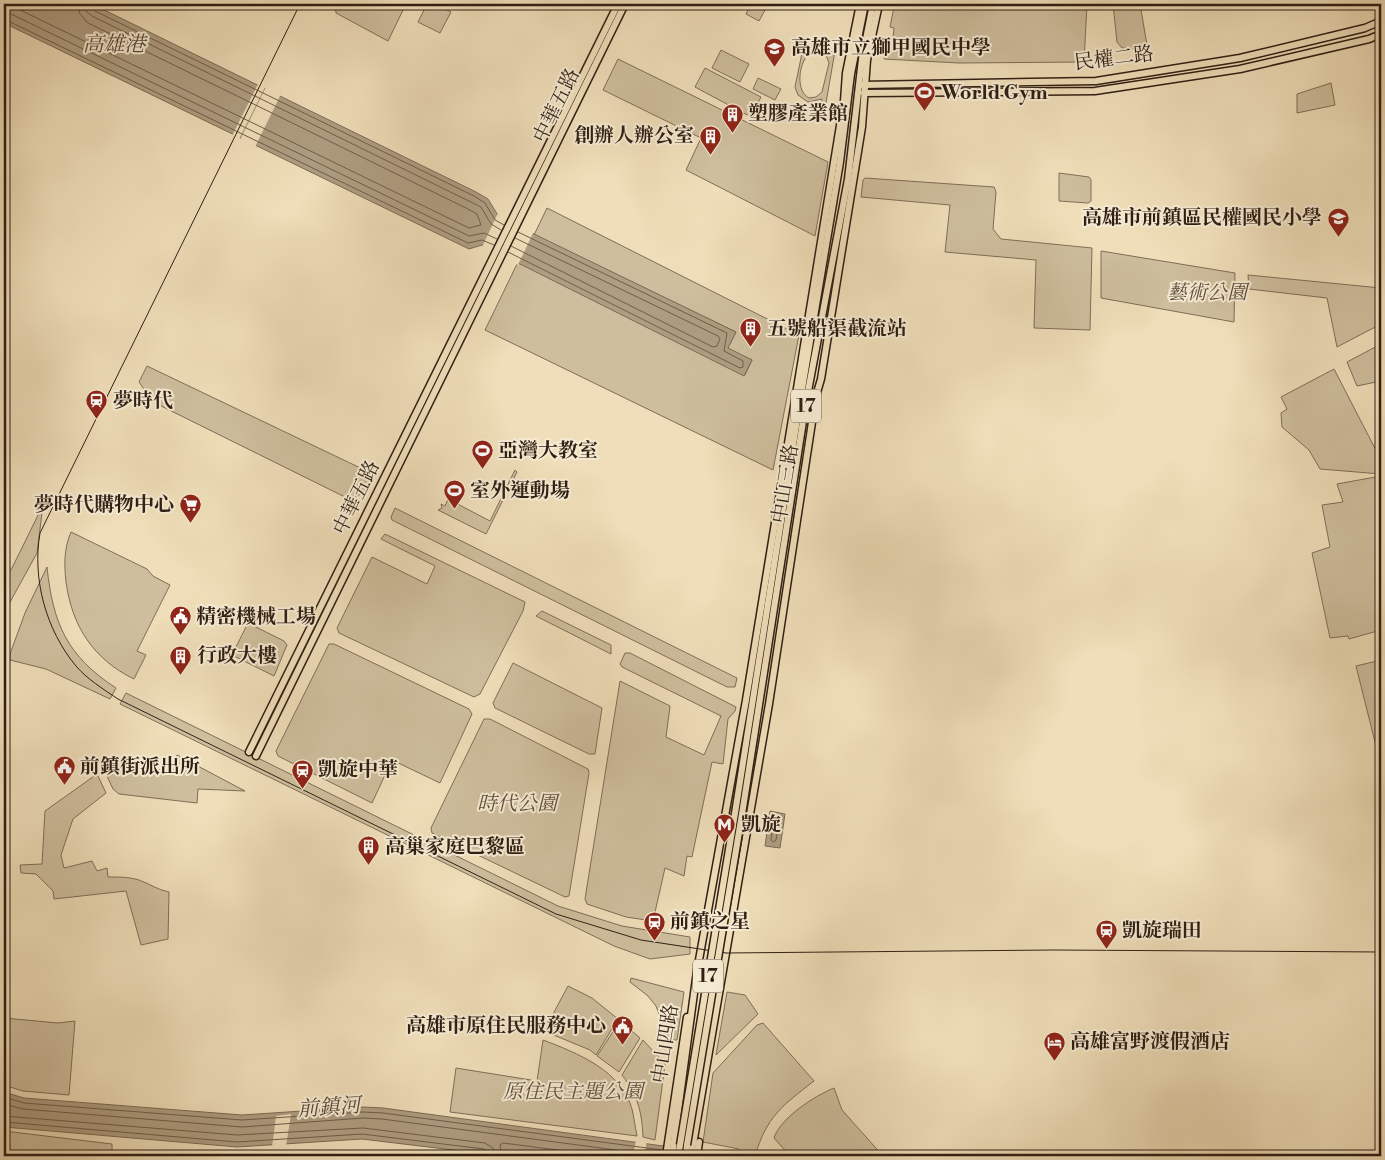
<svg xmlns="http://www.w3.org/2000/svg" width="1385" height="1160" viewBox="0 0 1385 1160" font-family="'Libre Bodoni','Noto Serif TC',serif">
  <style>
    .green { fill: #cebe9d; stroke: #7e6e58; fill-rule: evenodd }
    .water { fill: #ae9d81; stroke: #7b6b55 }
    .pier { fill: #efdeb9 }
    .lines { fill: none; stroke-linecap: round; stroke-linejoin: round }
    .shore { stroke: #6e5e4a; stroke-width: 1 }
    .major-casing { stroke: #2f1f14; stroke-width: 9 }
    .major { stroke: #efdeb9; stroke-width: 6 }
    .tram { stroke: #2f1f14; stroke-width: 1 }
    .major-bridge-casing { stroke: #2f1f14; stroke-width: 9; stroke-linecap: butt }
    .major-bridge { stroke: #efdeb9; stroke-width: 6 }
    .labels { text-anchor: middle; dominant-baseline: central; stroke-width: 4; stroke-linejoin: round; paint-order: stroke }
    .shield { fill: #f5ead2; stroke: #6a5c4d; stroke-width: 1 }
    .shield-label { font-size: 19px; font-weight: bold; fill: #2f1f14 }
    .poi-label { font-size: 20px; font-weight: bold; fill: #2f1f14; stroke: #f5ead2; text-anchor: start }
    .street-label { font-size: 20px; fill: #2f1f14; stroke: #f5ead2 }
    .park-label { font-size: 20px; font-style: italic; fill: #5f4f3d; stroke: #f5ead2 }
    .water-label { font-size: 21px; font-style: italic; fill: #5b4b3a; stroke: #f5ead2 }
  </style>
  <rect width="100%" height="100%" fill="#efdeb9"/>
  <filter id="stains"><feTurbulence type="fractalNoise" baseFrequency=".004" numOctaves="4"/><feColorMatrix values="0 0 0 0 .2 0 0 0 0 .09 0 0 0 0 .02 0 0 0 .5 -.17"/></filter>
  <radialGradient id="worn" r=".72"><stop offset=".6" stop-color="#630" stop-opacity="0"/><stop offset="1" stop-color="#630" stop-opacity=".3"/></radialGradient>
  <g class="green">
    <polygon points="335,4 406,4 388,41 336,13"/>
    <polygon points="427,4 435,4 451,12 440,33 418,22"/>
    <polygon points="751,4 765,10 759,21 746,14"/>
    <polygon points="899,4 1087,4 1084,62 959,63 884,59 888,38 893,39 894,28 890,27 894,7"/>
    <polygon points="1113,4 1140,4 1147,45 1141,45 1137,49 1122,48 1117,42"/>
    <path d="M815,45L823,47L830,55L831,51H835L823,120L819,119L822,99L808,102L798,95L795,87L802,53L807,47ZM815,49L826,55L829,63L822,92L816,97L809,98C793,90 800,54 815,49Z"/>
    <polygon points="721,50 749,64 740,82 712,68"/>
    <polygon points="618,59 828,162 815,236 686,170 701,138 603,90"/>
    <polygon points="705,68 761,97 751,117 695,87"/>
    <polygon points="758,78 781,89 775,100 753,89"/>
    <polygon points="1331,83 1335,105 1297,113 1297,94"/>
    <polygon points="1059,173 1089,177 1091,180 1091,201 1088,203 1059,201"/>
    <polygon points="865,178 994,187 996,192 993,229 1001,239 1092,248 1090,330 1034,328 1036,260 945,252 950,205 861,197 863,180"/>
    <polygon points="547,208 799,335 773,470 485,330 518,262 745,375 752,360 727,349 736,332 534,235"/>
    <polygon points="1101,251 1235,273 1234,322 1101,298"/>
    <polygon points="1248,275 1381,288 1381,324 1337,347 1327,298 1249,289"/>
    <polygon points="1381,344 1381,381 1357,386 1347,362"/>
    <polygon points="147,366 373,474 364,493 356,496 353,501 143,397 144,389 139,382"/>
    <polygon points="1334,369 1381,460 1381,474 1320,469 1309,450 1282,427 1281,413 1287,409 1281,397"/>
    <polygon points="515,470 517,472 486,534 438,510 442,508 441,504 445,506 448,499 490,521"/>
    <polygon points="1381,476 1381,630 1349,639 1348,636 1330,638 1312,553 1330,547 1322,505 1343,502 1337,484"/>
    <polygon points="43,505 37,553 4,613 4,580 12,568"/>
    <polygon points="395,508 737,678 735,687 727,687 392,520 391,517"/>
    <path d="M71,532L147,569L153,576L170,585L137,651L146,655L134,679C93,659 72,626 66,582C64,564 64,548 71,532Z"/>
    <polygon points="385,534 525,602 523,611 480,694 474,697 339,633 337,628 372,557 427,584 435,566 381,539"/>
    <path d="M47,567C53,624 67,656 116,688L110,699L46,669L10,660V654L25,613Z"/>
    <polygon points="542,611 611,645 611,654 536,616"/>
    <polygon points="248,623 284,641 287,645 274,676 232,655"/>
    <polygon points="329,644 334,644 469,709 472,714 440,783 392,760 372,803 278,756 276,751"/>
    <polygon points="625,653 630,653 736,707 735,711 728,719 723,764 712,762 692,857 687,856 684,876 665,868 653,921 626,917 587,904 585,899 620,681 670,706 666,737 704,755 721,716 622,667 620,664"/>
    <polygon points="1381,660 1381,757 1379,758 1356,666"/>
    <polygon points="513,663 602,708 595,754 589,754 495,708 493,703"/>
    <polygon points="126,693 558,906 622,926 690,937 690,954 650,959 614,946 120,704"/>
    <polygon points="484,719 490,719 588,769 589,773 569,896 565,897 432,833 431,828"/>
    <polygon points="177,755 245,791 198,789 197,803 119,794 113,789 100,761 112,760 117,765 169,771"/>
    <path d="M97,774L106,793L73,819L61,855L64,868L92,861L97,871L107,868L108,877C119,877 129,877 139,880C150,884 158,890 169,892L168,939L141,945L126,891L54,899L53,891L36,874L21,873L20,865L42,864L45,811Z"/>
    <polygon points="631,978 684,992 677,1040 669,1040 656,1006 648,996 630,982"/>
    <polygon points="568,986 592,998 618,1019 596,1055 590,1050 544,1031"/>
    <polygon points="727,992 745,995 758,1014 716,1055"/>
    <polygon points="4,1018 58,1023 75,1021 69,1095 23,1091 4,1085"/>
    <polygon points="620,1021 640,1038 619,1072 597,1056"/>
    <path d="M763,1023L814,1081C782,1106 767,1116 755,1156H738L739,1149L703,1142L713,1073L757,1025Z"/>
    <path d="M543,1040C577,1053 621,1070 632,1109C634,1117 635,1127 637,1136L450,1112L456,1068L537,1081Z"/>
    <path d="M643,1040L665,1064L655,1140L643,1137C642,1113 638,1095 622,1075Z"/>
    <path d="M834,1088L842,1110L883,1156H790L774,1138C780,1118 816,1095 834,1088Z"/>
    <polygon points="4,1131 112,1144 112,1156 4,1156"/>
  </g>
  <g class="water">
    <polygon points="4,4 92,4 476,192 488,199 499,217 736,332 728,348 752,360 744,376 482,245 469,249 4,23"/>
    <polygon points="770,811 785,814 780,848 765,846"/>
    <polygon points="4,1092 24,1098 242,1115 363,1107 383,1108 737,1156 503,1156 362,1139 237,1147 4,1127"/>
  </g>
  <g class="pier">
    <polygon points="258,84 265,87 239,139 232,136"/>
    <polygon points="266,87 281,94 255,147 240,140"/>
    <polygon points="499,211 501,215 534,231 518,265 482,247"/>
    <polygon points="291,1114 286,1146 272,1147 276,1116"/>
    <polygon points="636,1140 647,1141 644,1156 633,1156"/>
  </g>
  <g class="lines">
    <g class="shore">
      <polyline points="85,4 86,11 92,16 481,207 491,224 501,230"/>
      <polyline points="91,4 95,11 474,196 485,203 495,220 504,225"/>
      <polyline points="4,5 14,7 469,228 481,225 477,214 468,209 88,23 80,14 77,4"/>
      <polyline points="4,13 11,14 469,236 484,233 497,239"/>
      <polyline points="4,19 468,243 482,240 494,245"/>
      <polyline points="511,246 713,347 717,346 720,339 718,336 515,238"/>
      <polyline points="508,252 740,368 743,367 743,361 724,351 727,333 518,232"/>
      <polygon points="777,818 779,820 776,840 773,842 771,840 774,820"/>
      <polyline points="4,1097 24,1103 242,1120 363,1112 383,1113 662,1150"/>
      <polyline points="4,1104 23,1109 242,1127 363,1118 382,1119 661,1156"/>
      <polyline points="4,1116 237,1135 363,1128 485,1143 493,1148 495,1156"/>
      <polyline points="4,1122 237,1142 362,1134 484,1149 488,1151 489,1156"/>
      <polyline points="502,1156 500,1145 503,1143 604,1156"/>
    </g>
    <defs>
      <g id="major">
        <polyline points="862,85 1096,81 1240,58 1365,28 1381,21"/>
        <polyline points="864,93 1095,91 1240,69 1369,39 1381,34"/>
        <polyline points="249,752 618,4"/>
        <polyline points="256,756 625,4"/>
        <polyline points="736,807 799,407 840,162 851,74 865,4"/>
        <polyline points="743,808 806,402 848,179 862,59 873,4"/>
        <polyline points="666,1156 687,1017"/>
        <polyline points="672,1156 697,971 746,700 844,101 846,73 860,4"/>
        <polyline points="678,1156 680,1145"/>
        <polyline points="686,1156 687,1145"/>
        <polyline points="691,1156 769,704 816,396 821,379 862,127 867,60 879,4"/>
        <polyline points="697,1156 699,1142"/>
      </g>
    </defs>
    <use href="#major" class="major-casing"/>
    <use href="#major" class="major"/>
    <path class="tram" d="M300,4L40,533C32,579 46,630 76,666C87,679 103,689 118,699L556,914L641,940L726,953L1054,950L1381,952"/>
    <defs>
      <g id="major-bridge">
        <polyline points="680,1145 736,807"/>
        <polyline points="687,1145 743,808"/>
      </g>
    </defs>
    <use href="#major-bridge" class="major-bridge-casing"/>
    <use href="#major-bridge" class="major-bridge"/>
  </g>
  <defs>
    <symbol id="school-pin" viewBox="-11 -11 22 30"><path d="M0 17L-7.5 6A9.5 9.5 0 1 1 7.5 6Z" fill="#8f2418" stroke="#f5ead2"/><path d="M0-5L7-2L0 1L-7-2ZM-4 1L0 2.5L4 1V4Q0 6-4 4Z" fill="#fff"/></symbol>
    <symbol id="stadium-pin" viewBox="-11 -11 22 30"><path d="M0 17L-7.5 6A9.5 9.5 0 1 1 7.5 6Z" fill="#8f2418" stroke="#f5ead2"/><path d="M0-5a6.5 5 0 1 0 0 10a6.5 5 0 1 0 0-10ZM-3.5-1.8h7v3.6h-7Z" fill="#fff"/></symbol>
    <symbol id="building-pin" viewBox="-11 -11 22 30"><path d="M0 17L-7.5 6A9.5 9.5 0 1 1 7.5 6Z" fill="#8f2418" stroke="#f5ead2"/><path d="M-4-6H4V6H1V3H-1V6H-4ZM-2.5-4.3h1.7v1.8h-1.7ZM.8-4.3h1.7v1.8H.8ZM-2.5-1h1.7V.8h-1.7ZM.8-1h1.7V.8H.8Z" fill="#fff"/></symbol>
    <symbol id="station-pin" viewBox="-11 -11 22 30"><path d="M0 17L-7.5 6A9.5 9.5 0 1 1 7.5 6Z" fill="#8f2418" stroke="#f5ead2"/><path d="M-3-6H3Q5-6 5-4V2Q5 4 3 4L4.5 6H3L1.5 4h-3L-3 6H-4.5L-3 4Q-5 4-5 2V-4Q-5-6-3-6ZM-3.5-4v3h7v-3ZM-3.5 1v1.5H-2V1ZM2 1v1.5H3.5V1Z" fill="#fff"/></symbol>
    <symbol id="supermarket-pin" viewBox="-11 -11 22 30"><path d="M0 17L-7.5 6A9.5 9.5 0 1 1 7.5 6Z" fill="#8f2418" stroke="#f5ead2"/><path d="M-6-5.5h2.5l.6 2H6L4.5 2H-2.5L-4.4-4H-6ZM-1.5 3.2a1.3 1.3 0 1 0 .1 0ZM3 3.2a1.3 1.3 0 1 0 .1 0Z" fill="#fff"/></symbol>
    <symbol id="civic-pin" viewBox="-11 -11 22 30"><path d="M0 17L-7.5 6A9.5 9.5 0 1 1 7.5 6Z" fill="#8f2418" stroke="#f5ead2"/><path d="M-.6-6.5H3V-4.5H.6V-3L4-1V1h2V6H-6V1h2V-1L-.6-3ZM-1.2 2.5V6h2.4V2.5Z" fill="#fff"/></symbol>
    <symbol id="metro-pin" viewBox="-11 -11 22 30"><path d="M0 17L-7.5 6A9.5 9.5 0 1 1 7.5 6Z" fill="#8f2418" stroke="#f5ead2"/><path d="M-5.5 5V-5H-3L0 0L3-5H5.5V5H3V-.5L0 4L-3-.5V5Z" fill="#fff"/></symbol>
    <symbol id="hotel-pin" viewBox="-11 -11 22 30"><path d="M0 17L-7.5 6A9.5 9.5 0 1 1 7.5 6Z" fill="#8f2418" stroke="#f5ead2"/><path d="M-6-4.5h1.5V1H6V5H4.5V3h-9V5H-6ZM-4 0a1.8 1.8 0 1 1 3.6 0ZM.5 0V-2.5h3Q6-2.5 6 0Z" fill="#fff"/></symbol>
  </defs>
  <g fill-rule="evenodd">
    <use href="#school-pin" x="762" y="36" width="25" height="34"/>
    <use href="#stadium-pin" x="912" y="80" width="25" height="34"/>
    <use href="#building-pin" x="720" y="102" width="25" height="34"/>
    <use href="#building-pin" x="698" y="124" width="25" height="34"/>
    <use href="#school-pin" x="1326" y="206" width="25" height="34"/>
    <use href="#building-pin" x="738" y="316" width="25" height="34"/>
    <use href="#station-pin" x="84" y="388" width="25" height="34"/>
    <use href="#stadium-pin" x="470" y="438" width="25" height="34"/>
    <use href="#stadium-pin" x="442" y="478" width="25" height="34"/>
    <use href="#supermarket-pin" x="178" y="492" width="25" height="34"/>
    <use href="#civic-pin" x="168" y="604" width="25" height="34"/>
    <use href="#building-pin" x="168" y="644" width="25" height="34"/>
    <use href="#civic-pin" x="52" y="754" width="25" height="34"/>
    <use href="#station-pin" x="290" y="758" width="25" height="34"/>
    <use href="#metro-pin" x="712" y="812" width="25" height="34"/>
    <use href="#building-pin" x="356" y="834" width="25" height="34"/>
    <use href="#station-pin" x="642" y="910" width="25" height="34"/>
    <use href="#station-pin" x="1094" y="918" width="25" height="34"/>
    <use href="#civic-pin" x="610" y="1014" width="25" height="34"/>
    <use href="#hotel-pin" x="1042" y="1030" width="25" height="34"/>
  </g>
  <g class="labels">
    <g class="shield">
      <rect x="791" y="389.5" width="30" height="33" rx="4"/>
      <rect x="693" y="959.5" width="30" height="33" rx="4"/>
    </g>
    <g class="shield-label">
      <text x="806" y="406">17</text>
      <text x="708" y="976">17</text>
    </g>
    <g class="poi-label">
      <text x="791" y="48">高雄市立獅甲國民中學</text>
      <text x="941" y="93">World Gym</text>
      <text x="748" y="114">塑膠產業館</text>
      <text x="694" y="136" text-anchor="end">創辦人辦公室</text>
      <text x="1322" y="218" text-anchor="end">高雄市前鎮區民權國民小學</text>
      <text x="767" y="329">五號船渠截流站</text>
      <text x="113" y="401">夢時代</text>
      <text x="498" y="451">亞灣大教室</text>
      <text x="470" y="491">室外運動場</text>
      <text x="174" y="505" text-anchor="end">夢時代購物中心</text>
      <text x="196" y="617">精密機械工場</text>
      <text x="197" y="656">行政大樓</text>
      <text x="80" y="767">前鎮街派出所</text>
      <text x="318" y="770">凱旋中華</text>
      <text x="741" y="825">凱旋</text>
      <text x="385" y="847">高巢家庭巴黎區</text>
      <text x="670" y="922">前鎮之星</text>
      <text x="1122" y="931">凱旋瑞田</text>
      <text x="606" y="1026" text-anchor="end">高雄市原住民服務中心</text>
      <text x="1070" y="1042">高雄富野渡假酒店</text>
    </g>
    <g class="street-label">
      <text transform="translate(1114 59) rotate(-7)">民權二路</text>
      <text transform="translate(557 106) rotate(-64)">中華五路</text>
      <text transform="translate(786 484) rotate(-81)">中山三路</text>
      <text transform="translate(357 498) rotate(-64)">中華五路</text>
      <text transform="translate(666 1044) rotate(-81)">中山四路</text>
    </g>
    <g class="park-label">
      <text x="1207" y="293">藝術公園</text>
      <text x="517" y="804">時代公園</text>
      <text x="573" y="1092">原住民主題公園</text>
    </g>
    <g class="water-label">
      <text x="114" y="45">高雄港</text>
      <text transform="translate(329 1108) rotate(-4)">前鎮河</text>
    </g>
  </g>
  <rect width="1385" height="1160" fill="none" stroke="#efdeb9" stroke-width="20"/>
  <rect x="5" y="5" width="1375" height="1150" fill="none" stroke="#2f1f14" stroke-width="2.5"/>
  <rect x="10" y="10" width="1365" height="1140" fill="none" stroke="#2f1f14"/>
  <rect width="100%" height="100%" filter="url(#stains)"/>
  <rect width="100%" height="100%" fill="url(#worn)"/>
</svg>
